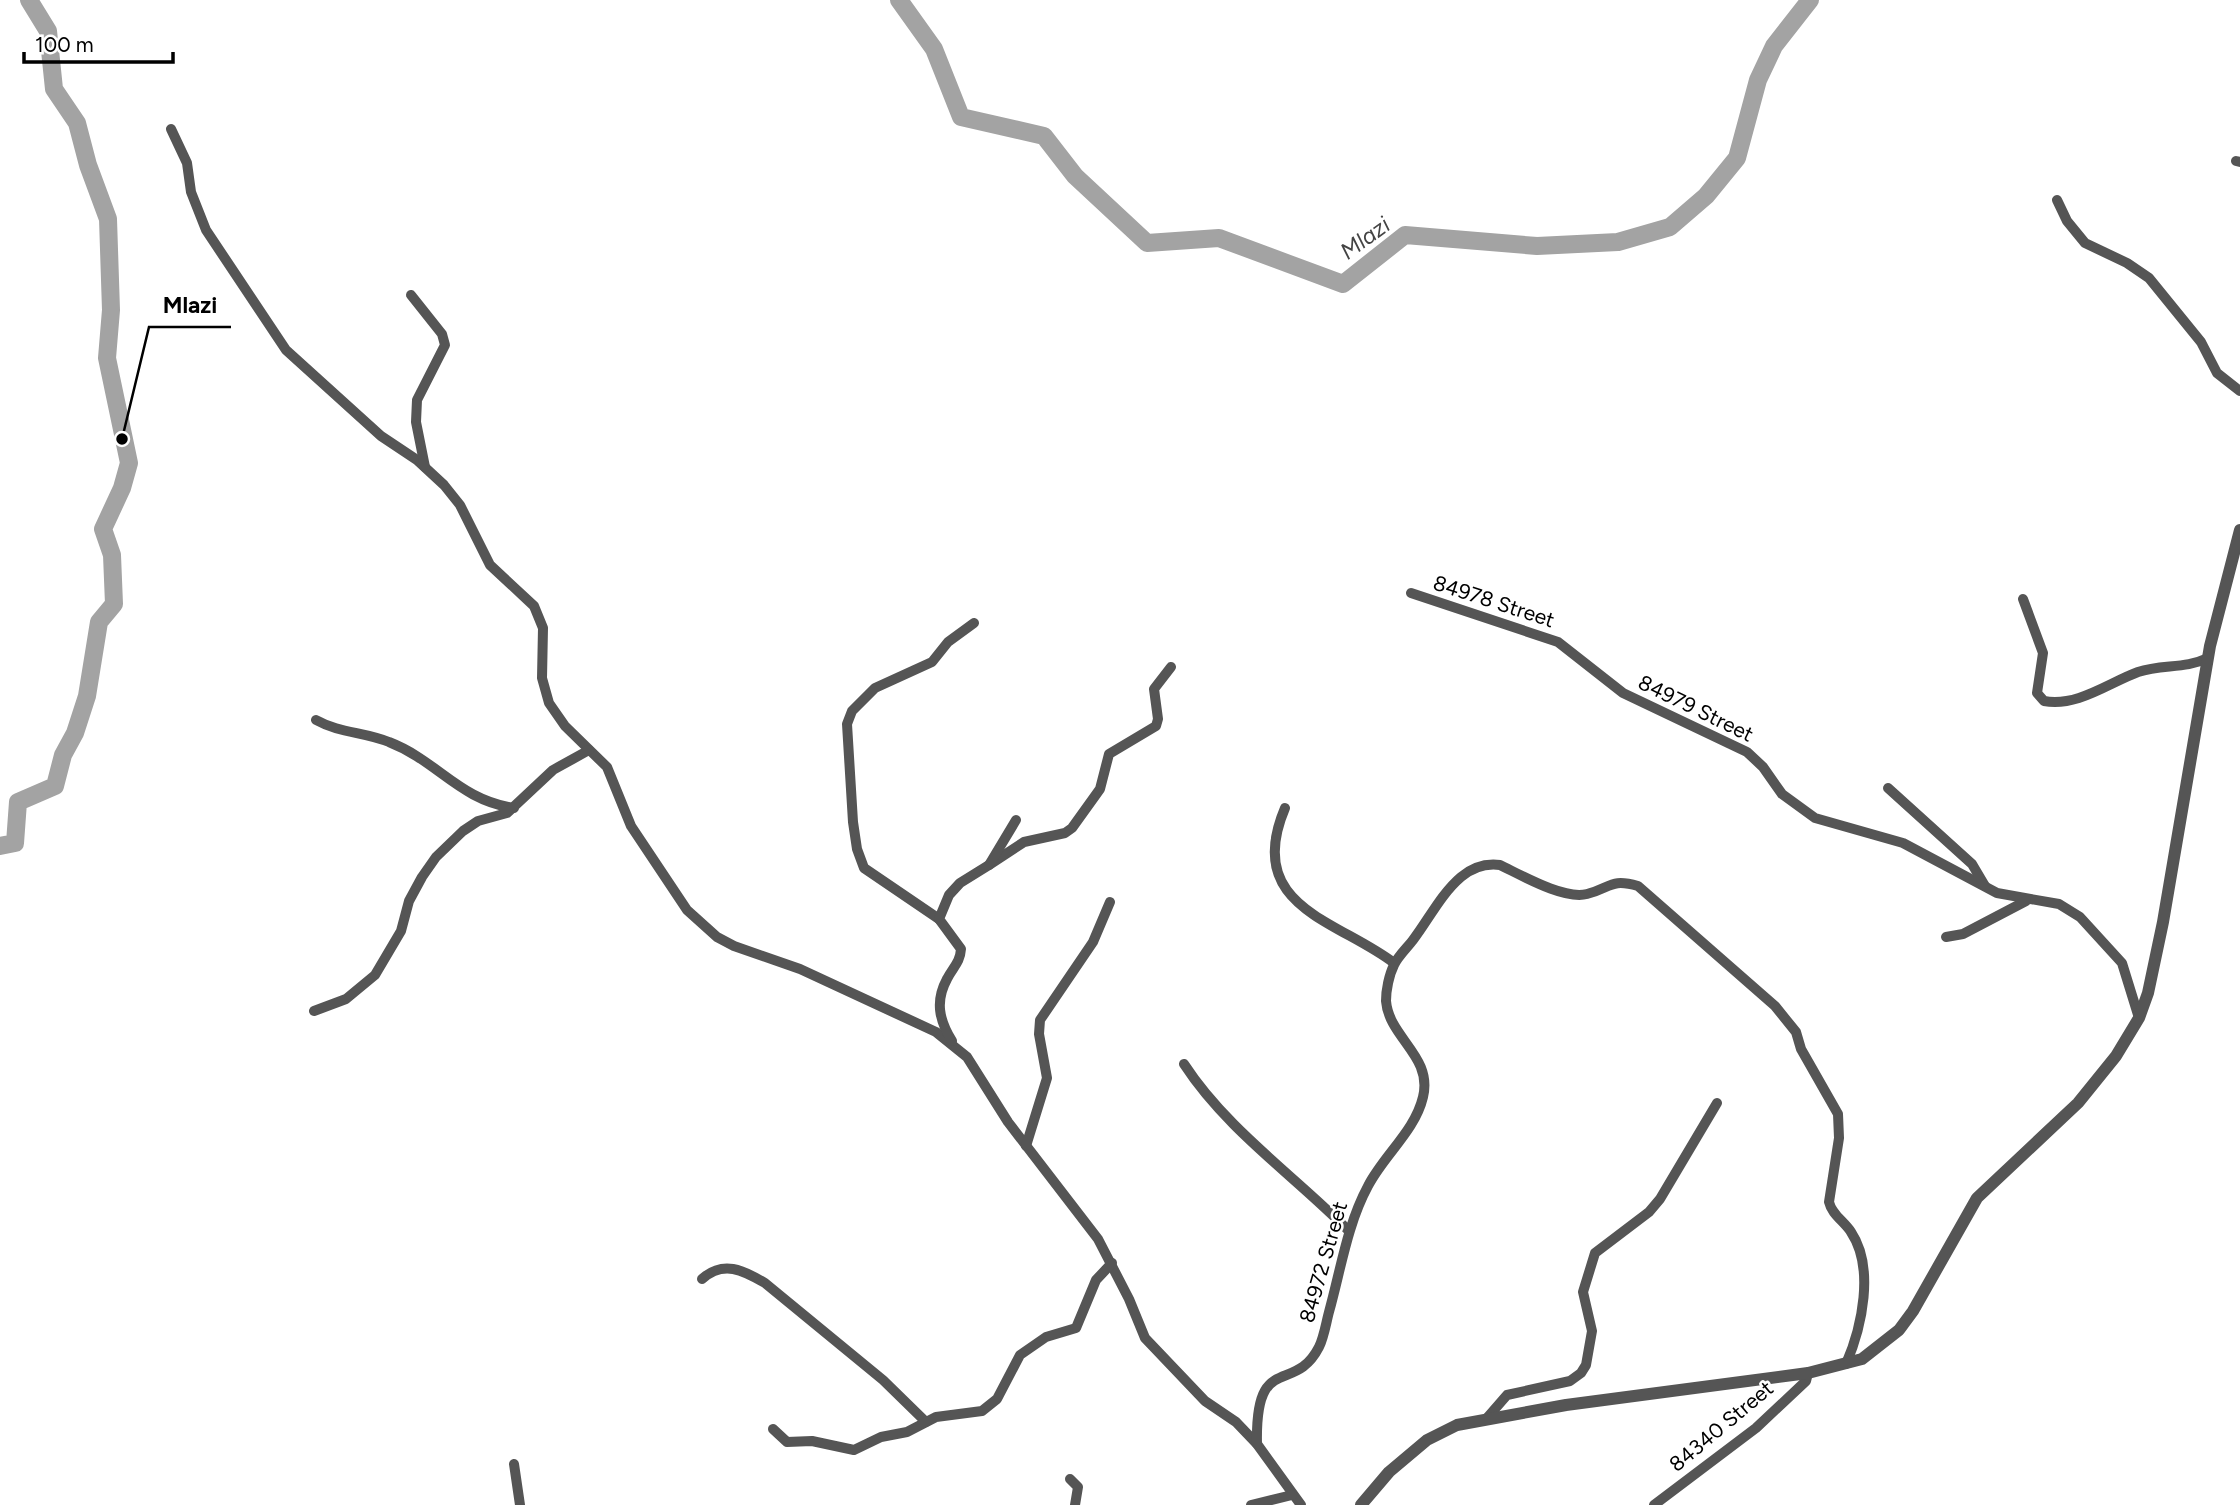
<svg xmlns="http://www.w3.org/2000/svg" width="2240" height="1505" viewBox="0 0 2240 1505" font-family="Figtree,sans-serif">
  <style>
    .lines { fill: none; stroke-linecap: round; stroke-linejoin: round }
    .river { stroke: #a3a3a3; stroke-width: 18 }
    .minor { stroke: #555; stroke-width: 10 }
    .tertiary { stroke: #555; stroke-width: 12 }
    .labels { text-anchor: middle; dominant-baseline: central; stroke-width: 5; stroke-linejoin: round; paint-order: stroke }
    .street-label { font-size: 21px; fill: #000; stroke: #fff }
    .water-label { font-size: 23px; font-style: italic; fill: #444; stroke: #fff }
    .leader { fill: none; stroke: #000; stroke-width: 2.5 }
    .callout-dot { fill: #000; stroke: #fff; stroke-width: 2.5 }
    .callout-label { font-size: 23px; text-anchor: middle; font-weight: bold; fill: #000; stroke: #fff; stroke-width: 5; stroke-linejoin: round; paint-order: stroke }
  </style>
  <rect width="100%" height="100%" fill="#fff"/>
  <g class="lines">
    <g class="river">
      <polyline points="899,0 934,49 961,117 1044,136 1075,176 1147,243 1219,238 1343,284 1405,235 1537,246 1618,242 1670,227 1706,196 1737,158 1758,80 1774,46 1810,0"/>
      <polyline points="0,846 15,843 18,802 55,786 63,755 75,733 87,696 99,622 114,604 112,555 103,529 122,488 129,463 107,358 111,310 108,219 88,165 77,123 54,89 48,31 29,0"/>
    </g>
    <g class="minor">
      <polyline points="171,129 187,163 191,192 206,230 286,350 381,436 417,460 444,485 460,505 490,565 534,606 543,628 542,678 549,703 565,726 607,767 631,826 687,910 717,937 734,946 800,969 936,1032 967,1057 1008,1122 1098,1239 1129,1299 1145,1338 1205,1401 1236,1422 1257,1444 1301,1505"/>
      <polyline points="2236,161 2240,162"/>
      <polyline points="2057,200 2067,221 2085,243 2127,263 2149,278 2201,342 2217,373 2240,391"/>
      <polyline points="411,295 442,334 445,345 417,400 416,422 425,467"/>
      <polyline points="1411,593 1558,642 1623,693 1747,752 1763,767 1782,794 1815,818 1903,843 1997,893 2059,904 2080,917 2122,963 2139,1018"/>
      <path d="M2023,599L2043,653L2037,693L2044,701C2078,707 2108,683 2138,672C2162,664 2185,669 2208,658"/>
      <path d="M316,720C339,733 365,732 389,742C438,761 459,800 514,808"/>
      <polyline points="1888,788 1972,864 1985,886"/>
      <path d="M1285,808C1243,907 1338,920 1394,963"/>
      <polyline points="989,865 1024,842 1065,833 1072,828 1100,789 1109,754 1156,726 1158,719 1154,689 1171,667"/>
      <polyline points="939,919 864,868 857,849 853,822 847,724 852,711 875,688 932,662 948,642 974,623"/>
      <polyline points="1946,937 1963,934 2026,901"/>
      <polyline points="314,1011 346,999 375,975 401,931 409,901 422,877 436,857 463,831 478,821 507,813 553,770 589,750"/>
      <path d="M952,1041C939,1020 935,1001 947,979C953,967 960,963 961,949L939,919L949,895L960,883L989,865L1016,820"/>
      <path d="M1184,1064C1227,1130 1295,1176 1349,1231"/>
      <polyline points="1026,1146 1047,1078 1039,1034 1040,1020 1093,942 1110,902"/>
      <path d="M702,1279C723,1260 743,1270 765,1283L883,1380L926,1422"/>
      <polyline points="1487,1418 1507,1395 1570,1381 1581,1373 1586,1365 1592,1331 1583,1292 1595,1253 1649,1212 1660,1199 1717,1103"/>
      <polyline points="773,1429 787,1442 812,1441 854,1450 881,1437 907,1432 936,1417 982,1411 997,1399 1020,1355 1046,1337 1076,1328 1096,1280 1112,1263"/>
      <path d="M1257,1444C1255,1350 1294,1396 1319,1347C1324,1337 1326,1323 1329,1312C1341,1269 1347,1225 1368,1186C1384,1155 1415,1131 1423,1097C1433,1056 1389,1038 1386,1001C1386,990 1389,975 1394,965C1398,956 1407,948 1413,940C1429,919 1441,894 1461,877C1473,867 1485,863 1500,865C1521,875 1564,900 1587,894C1611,888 1610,878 1638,886L1775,1006L1796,1032L1801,1049L1838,1114L1839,1138L1829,1202C1832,1215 1844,1221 1851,1232C1875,1268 1862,1327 1846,1364"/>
      <polyline points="514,1464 520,1505"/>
      <polyline points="1070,1479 1078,1487 1075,1505"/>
      <polyline points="1251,1505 1292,1495"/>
      <polyline points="1654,1505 1756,1428 1806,1381 1808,1373"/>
    </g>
    <polyline class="tertiary" points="1361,1505 1389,1472 1427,1440 1457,1425 1566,1405 1808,1373 1862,1359 1899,1330 1913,1311 1977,1198 2078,1103 2116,1056 2139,1018 2148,993 2163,922 2210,646 2240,530"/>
  </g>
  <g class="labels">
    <g class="street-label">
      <text transform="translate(1494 601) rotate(18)">84978 Street</text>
      <text transform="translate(1696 708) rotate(26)">84979 Street</text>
      <text transform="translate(1323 1262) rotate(-74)">84972 Street</text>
      <text transform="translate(1721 1426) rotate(-40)">84340 Street</text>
    </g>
    <g class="water-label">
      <text transform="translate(1365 238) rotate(-36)">Mlazi</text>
    </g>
  </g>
  <path class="leader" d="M122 439L149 327H231"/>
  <circle class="callout-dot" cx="122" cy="439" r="7"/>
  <g class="callout-label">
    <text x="190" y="313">Mlazi</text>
  </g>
  <path d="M24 52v10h149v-10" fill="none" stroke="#000000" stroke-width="3.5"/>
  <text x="35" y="52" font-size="21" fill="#000000" stroke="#ffffff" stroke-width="5" paint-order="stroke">100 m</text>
</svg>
